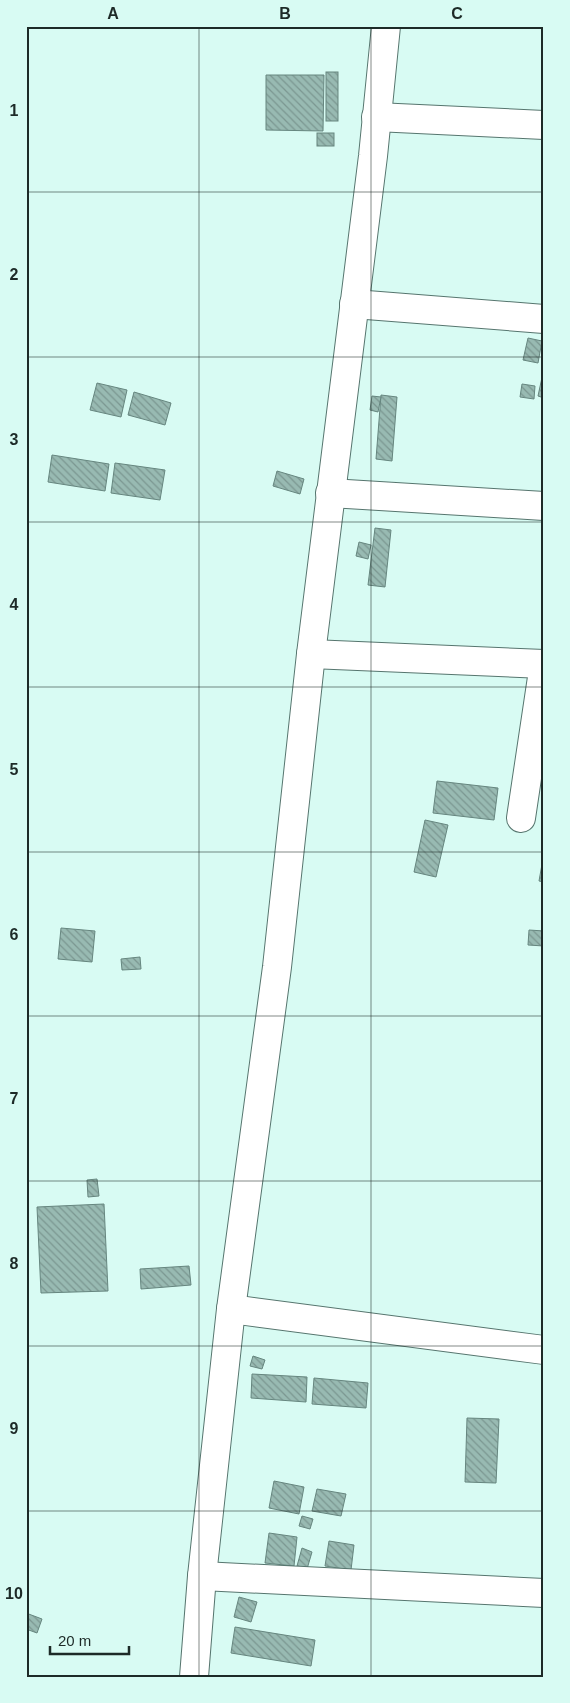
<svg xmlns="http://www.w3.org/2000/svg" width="570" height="1703" viewBox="0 0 570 1703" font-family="Arial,sans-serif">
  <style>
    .building { fill: url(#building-back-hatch); stroke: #66867f }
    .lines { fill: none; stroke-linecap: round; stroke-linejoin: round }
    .minor-casing { stroke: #56756e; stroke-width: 30 }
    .major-casing { stroke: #56756e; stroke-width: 30 }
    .minor { stroke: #fff; stroke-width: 28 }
    .major { stroke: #fff; stroke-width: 28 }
    .grid { fill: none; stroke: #1d2a27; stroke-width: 1; stroke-opacity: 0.55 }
    .neatline { fill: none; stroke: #1d2a27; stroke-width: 2 }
    .grid-label { font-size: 16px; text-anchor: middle; font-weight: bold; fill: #1d2a27 }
  </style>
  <defs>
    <pattern id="building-back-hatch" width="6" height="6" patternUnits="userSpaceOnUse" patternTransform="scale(1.25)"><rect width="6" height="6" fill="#98bab2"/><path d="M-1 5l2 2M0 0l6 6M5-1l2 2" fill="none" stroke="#7b9791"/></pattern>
  </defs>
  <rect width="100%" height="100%" fill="#d8fbf3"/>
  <g class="building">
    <rect x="326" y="72" width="12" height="49"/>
    <polygon points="266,75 324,75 323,131 266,130"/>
    <rect x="317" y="133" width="17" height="13"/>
    <polygon points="528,338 542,341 538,363 523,360"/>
    <polygon points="544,368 544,398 538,396"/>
    <polygon points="97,383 127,390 121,417 90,410"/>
    <polygon points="522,384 535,386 534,399 520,397"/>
    <polygon points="134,392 171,403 165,425 128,415"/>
    <polygon points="381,395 397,397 392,461 376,459"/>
    <polygon points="372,396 381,397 378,412 370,410"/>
    <polygon points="52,455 109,464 105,491 48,482"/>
    <polygon points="115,463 165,470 160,500 111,493"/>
    <polygon points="277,471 304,479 300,494 273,486"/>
    <polygon points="375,528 391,530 385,587 368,585"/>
    <polygon points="359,542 371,545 368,559 356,556"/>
    <polygon points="437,781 498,788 494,820 433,813"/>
    <polygon points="425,820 448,825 436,877 414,872"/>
    <polygon points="544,853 544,882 539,881"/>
    <polygon points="61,928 95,931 92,962 58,959"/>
    <polygon points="529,930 544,931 544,946 528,945"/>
    <polygon points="140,957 141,969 122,970 121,959"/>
    <polygon points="97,1179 99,1196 88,1197 87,1180"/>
    <polygon points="104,1204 108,1291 41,1293 37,1207"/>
    <polygon points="189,1266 191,1285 141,1289 140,1269"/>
    <polygon points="253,1356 265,1360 262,1369 250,1366"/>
    <polygon points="252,1374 307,1377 306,1402 251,1398"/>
    <polygon points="314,1378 368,1383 366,1408 312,1404"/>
    <polygon points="467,1418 499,1419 496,1483 465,1482"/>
    <polygon points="274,1481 304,1487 299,1514 269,1508"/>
    <polygon points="317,1489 346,1494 341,1516 312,1511"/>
    <polygon points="302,1516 313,1519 310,1529 299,1526"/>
    <polygon points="269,1533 297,1537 294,1566 265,1563"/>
    <polygon points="329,1541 354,1545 351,1570 325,1566"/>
    <polygon points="302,1548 312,1552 307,1569 297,1566"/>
    <polygon points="239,1597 257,1602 251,1622 234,1617"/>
    <polygon points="26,1613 42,1619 37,1633 26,1629"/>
    <polygon points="235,1627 315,1640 311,1666 231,1653"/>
  </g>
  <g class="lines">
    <defs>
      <g id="minor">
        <polyline points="376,117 544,125"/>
        <polyline points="354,304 544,319"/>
        <polyline points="330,493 544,506"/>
        <polyline points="311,654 544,664"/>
        <polyline points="521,818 544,664"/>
        <polyline points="231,1309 544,1350"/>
        <polyline points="202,1576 544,1593"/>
      </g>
      <polyline id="major" points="194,1677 202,1576 231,1309 277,967 311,654 373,156 386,26"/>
    </defs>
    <use href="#minor" class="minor-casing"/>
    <use href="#major" class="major-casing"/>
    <use href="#minor" class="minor"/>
    <use href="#major" class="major"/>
  </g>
  <path class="grid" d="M199,26V1677M371,26V1677M26,192H544M26,357H544M26,522H544M26,687H544M26,852H544M26,1016H544M26,1181H544M26,1346H544M26,1511H544"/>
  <rect width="570" height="1703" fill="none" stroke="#d8fbf3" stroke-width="55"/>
  <path d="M50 1646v8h79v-8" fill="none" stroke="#1d2a27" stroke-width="2.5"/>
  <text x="58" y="1646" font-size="15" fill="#1d2a27" stroke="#d8fbf3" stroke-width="4" paint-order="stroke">20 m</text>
  <rect x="28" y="28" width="514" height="1648" class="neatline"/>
  <g class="grid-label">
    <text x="113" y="19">A</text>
    <text x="285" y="19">B</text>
    <text x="457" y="19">C</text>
    <text x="14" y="116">1</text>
    <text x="14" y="280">2</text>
    <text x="14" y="445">3</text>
    <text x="14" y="610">4</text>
    <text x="14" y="775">5</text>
    <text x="14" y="940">6</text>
    <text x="14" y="1104">7</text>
    <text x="14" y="1269">8</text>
    <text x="14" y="1434">9</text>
    <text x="14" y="1599">10</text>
  </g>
</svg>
